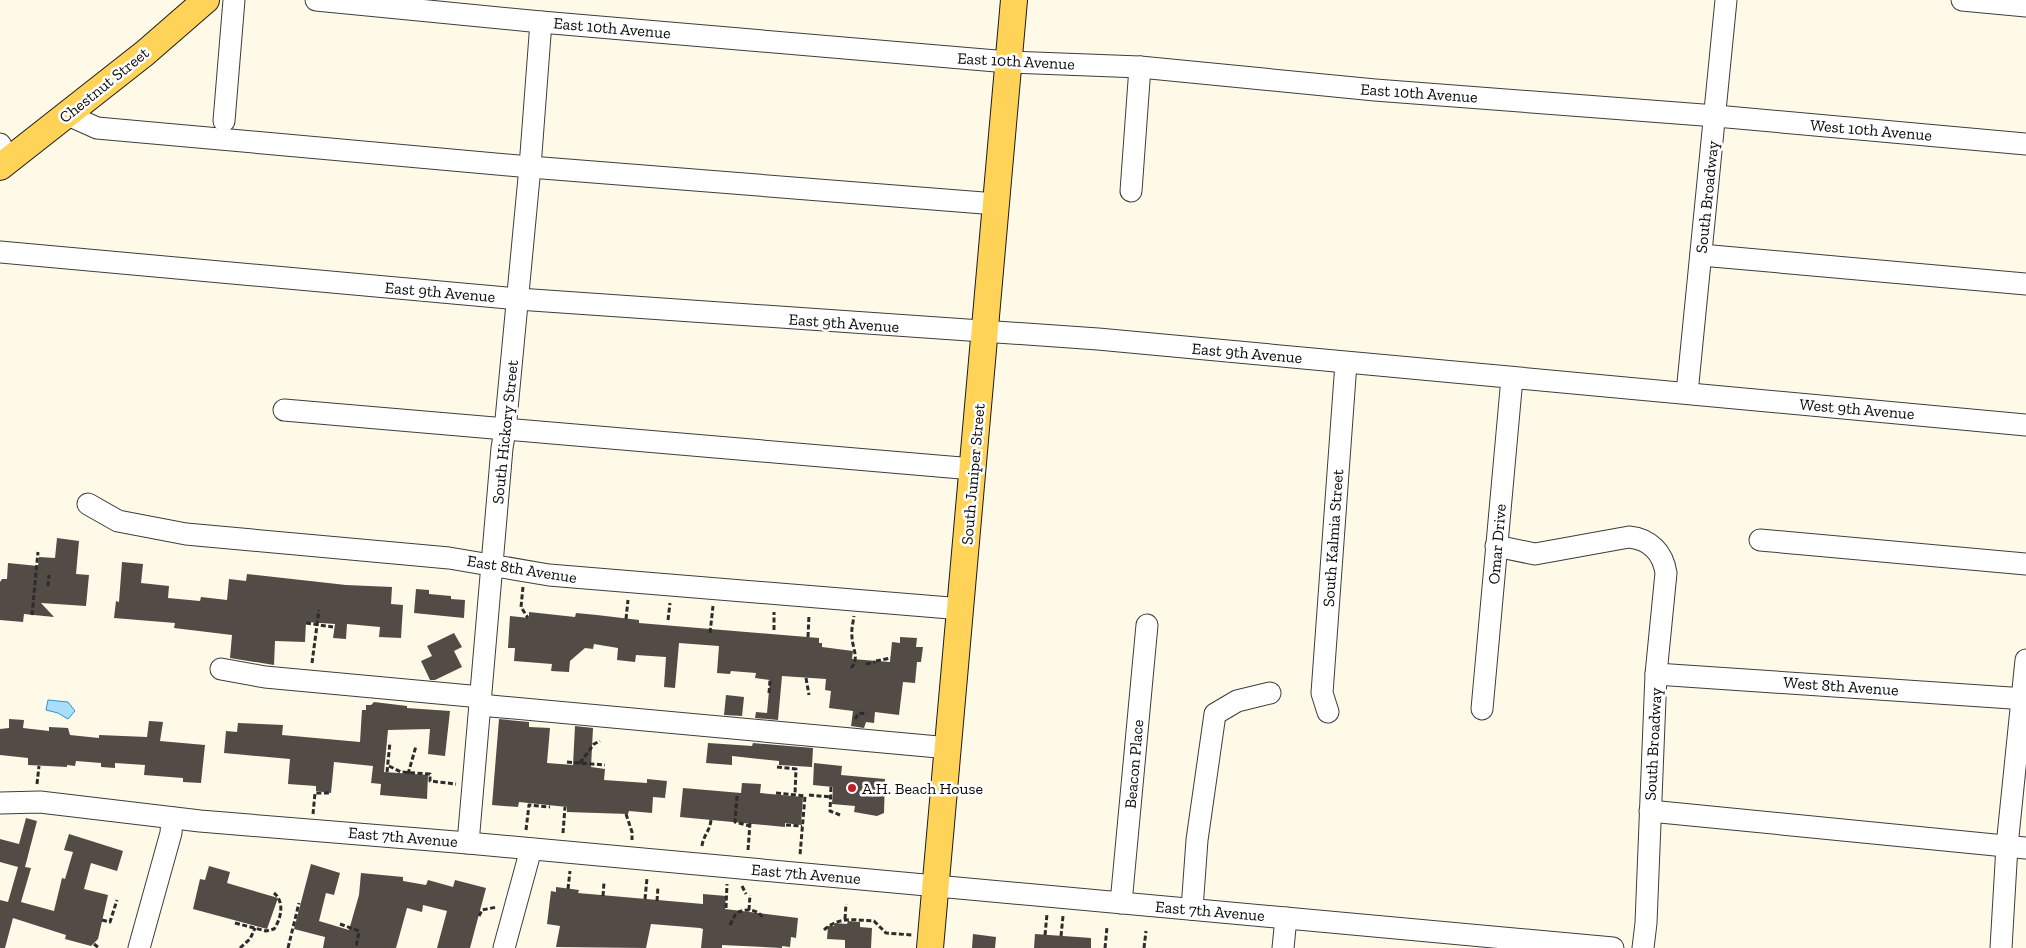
<svg xmlns="http://www.w3.org/2000/svg" width="2026" height="948" viewBox="0 0 2026 948" font-family="'Zilla Slab',serif">
  <style>
    .water { fill: #a9ddf9; stroke: #2c95d4 }
    .building { fill: #534b46 }
    .lines { fill: none; stroke-linecap: round; stroke-linejoin: round }
    .minor-casing { stroke: #3d3d3d; stroke-width: 23 }
    .major-casing { stroke: #1b1b1b; stroke-width: 28 }
    .path { stroke: #2c2c2c; stroke-width: 3; stroke-dasharray: 5 2.5; stroke-linecap: butt }
    .minor { stroke: #fff; stroke-width: 21 }
    .major { stroke: #ffd358; stroke-width: 26 }
    .poi-dot { fill: #c11c27; stroke: #fff; stroke-width: 2 }
    .labels { text-anchor: middle; dominant-baseline: central; stroke-width: 5; stroke-linejoin: round; paint-order: stroke }
    .street-label { font-size: 16px; fill: #0a0a0a; stroke: #fff }
    .poi-label { font-size: 16px; fill: #0a0a0a; stroke: #fff; text-anchor: start }
  </style>
  <rect width="100%" height="100%" fill="#fffae8"/>
  <polygon class="water" points="48,700 68,702 75,711 68,719 58,713 46,710"/>
  <g class="building">
    <polygon points="57,538 79,541 76,574 89,575 86,606 41,603 54,617 24,614 23,622 0,620 0,582 2,579 7,579 8,563 38,566 39,557 55,558"/>
    <polygon points="122,562 143,564 141,583 169,586 168,598 200,601 201,597 227,600 229,579 246,581 247,574 346,585 392,587 391,604 403,605 401,638 379,637 380,627 347,624 346,639 333,638 335,624 306,622 305,642 275,641 274,665 230,658 232,635 174,628 175,623 114,618 116,601 119,602"/>
    <polygon points="416,589 429,590 429,594 451,596 451,599 465,600 464,618 414,613"/>
    <polygon points="529,612 575,617 576,613 597,615 639,620 639,623 819,638 819,643 822,643 822,647 853,651 852,659 890,662 892,642 900,643 900,637 917,638 916,647 923,647 921,662 917,662 915,683 903,682 899,715 875,712 874,723 866,722 864,728 851,726 853,711 829,708 831,691 825,690 826,679 782,676 778,720 755,718 756,712 767,713 770,680 755,678 756,673 731,671 730,674 717,673 719,646 679,643 675,688 664,687 666,657 636,655 635,662 617,660 618,648 594,644 593,649 585,648 570,661 569,672 551,671 552,664 514,661 515,648 508,648 510,616 529,618"/>
    <polygon points="454,633 462,647 454,651 462,667 435,680 430,680 421,661 432,656 427,646"/>
    <polygon points="726,695 744,697 742,716 724,715"/>
    <polygon points="374,702 407,706 407,708 450,711 445,756 428,754 430,729 388,730 384,772 428,775 427,799 380,795 381,784 371,783 373,766 334,762 331,793 316,791 316,786 288,784 290,759 224,753 226,731 237,732 238,723 283,725 282,735 360,742 362,710 366,710 366,705 371,705"/>
    <polygon points="9,719 24,720 23,728 49,731 49,727 68,728 70,735 99,738 99,735 147,737 149,721 163,722 160,741 205,745 201,783 183,782 183,778 144,775 145,765 115,763 115,768 101,767 101,763 76,761 75,766 67,765 67,767 28,765 28,758 0,755 0,729 9,728"/>
    <polygon points="499,719 529,722 529,727 550,728 547,763 573,765 575,726 593,728 591,767 605,769 604,780 647,783 647,779 667,781 665,798 653,797 652,813 629,811 628,814 567,812 567,807 519,802 518,807 492,805"/>
    <polygon points="708,743 752,746 753,743 813,748 812,767 779,765 779,761 732,756 732,765 706,763"/>
    <polygon points="814,763 842,766 841,775 885,779 884,813 877,816 854,812 855,806 832,804 833,787 813,785"/>
    <polygon points="742,783 761,784 760,793 803,797 801,825 785,823 785,827 680,817 683,788 741,793"/>
    <polygon points="26,818 37,821 25,867 31,868 21,902 54,911 62,878 65,879 73,852 64,850 69,834 123,851 117,871 91,863 84,889 108,895 98,939 91,946 65,939 66,935 13,918 5,948 0,948 0,900 8,902 18,867 0,862 0,839 19,844"/>
    <polygon points="311,864 340,873 334,895 326,893 319,921 349,930 359,895 361,873 403,877 403,881 426,885 428,880 453,887 455,880 486,888 470,948 437,948 447,911 423,905 422,912 407,908 396,948 323,948 325,937 294,929"/>
    <polygon points="209,866 230,872 227,883 278,898 267,929 193,909 200,879 205,880"/>
    <polygon points="556,887 579,890 578,893 703,904 703,894 726,896 725,909 798,918 796,938 791,937 790,947 782,946 782,948 722,945 722,948 701,948 703,929 700,928 651,924 646,948 556,947 560,926 547,924 551,891 556,892"/>
    <polygon points="848,921 860,922 860,927 872,928 871,948 845,948 845,940 827,939 828,926 834,926 835,923 847,924"/>
    <polygon points="973,934 996,937 995,948 972,948"/>
    <polygon points="1035,934 1091,938 1091,948 1034,948"/>
  </g>
  <g class="lines">
    <defs>
      <g id="minor">
        <polyline points="316,0 541,22 1008,62 1140,67 1375,90 1716,116 2026,144"/>
        <polyline points="1962,0 2026,6"/>
        <polyline points="68,115 97,128 530,167 996,204"/>
        <polyline points="224,121 234,0"/>
        <polyline points="0,144 9,160"/>
        <polyline points="1131,191 1140,67"/>
        <polyline points="0,252 518,299 1098,339 2026,425"/>
        <polyline points="1701,255 2026,284"/>
        <polyline points="1687,393 1726,0"/>
        <polyline points="284,410 973,469"/>
        <polyline points="88,504 118,521 186,534 449,558 549,575 962,609"/>
        <polyline points="1760,540 2026,564"/>
        <path d="M1496,546L1535,554L1629,537C1650,539 1663,553 1666,573L1656,674L1646,923L1643,948"/>
        <polyline points="221,669 265,677 481,697"/>
        <polyline points="1656,674 2026,699"/>
        <polyline points="480,705 949,748"/>
        <polyline points="1482,709 1512,378"/>
        <polyline points="1328,712 1322,693 1346,363"/>
        <polyline points="0,803 40,802 200,821 468,843 1613,948"/>
        <polyline points="1650,811 2026,848"/>
        <polyline points="468,843 502,448 505,430 530,167 541,22"/>
        <polyline points="1121,903 1147,625"/>
        <polyline points="1192,909 1197,840 1215,714 1237,701 1270,693"/>
        <polyline points="139,948 171,833 172,818"/>
        <polyline points="504,948 531,849"/>
        <polyline points="1283,948 1286,918"/>
        <polyline points="2001,948 2007,846 2026,660"/>
      </g>
      <g id="major">
        <polyline points="0,167 145,53 206,0"/>
        <polyline points="930,948 1014,0"/>
      </g>
    </defs>
    <use href="#minor" class="minor-casing"/>
    <use href="#major" class="major-casing"/>
    <g class="path">
      <polyline points="48,586 49,575"/>
      <polyline points="523,587 521,607 528,618"/>
      <polyline points="32,615 38,552"/>
      <polyline points="626,619 628,600"/>
      <polyline points="668,620 670,603"/>
      <polyline points="306,623 333,627"/>
      <polyline points="774,630 774,612"/>
      <polyline points="710,633 713,606"/>
      <polyline points="808,637 809,615"/>
      <polyline points="876,661 891,658"/>
      <polyline points="312,663 319,610"/>
      <polyline points="866,664 875,662"/>
      <path d="M851,668C860,659 852,647 852,637C851,630 853,623 854,616"/>
      <polyline points="806,678 809,695"/>
      <polyline points="769,693 770,680"/>
      <polyline points="855,719 859,713 867,714"/>
      <polyline points="567,762 605,765"/>
      <polyline points="580,763 594,744 600,741"/>
      <polyline points="389,766 401,772 430,774 430,781 456,784"/>
      <polyline points="777,767 796,769 795,794"/>
      <polyline points="387,772 390,742"/>
      <polyline points="408,774 416,746"/>
      <polyline points="37,784 39,766"/>
      <polyline points="831,787 830,811 840,815"/>
      <polyline points="776,793 805,796 800,855"/>
      <polyline points="809,795 831,797"/>
      <polyline points="737,796 735,822 750,826"/>
      <polyline points="313,814 315,793 330,793"/>
      <polyline points="626,814 632,832 632,840"/>
      <polyline points="786,825 802,826"/>
      <polyline points="526,830 529,805 550,807"/>
      <polyline points="563,833 565,807"/>
      <path d="M702,846C703,836 710,831 711,820"/>
      <polyline points="748,850 750,823"/>
      <polyline points="742,886 746,894"/>
      <polyline points="568,889 570,871"/>
      <polyline points="603,896 604,882"/>
      <polyline points="645,899 647,878"/>
      <polyline points="657,901 658,887"/>
      <polyline points="726,908 727,884"/>
      <polyline points="749,910 750,895"/>
      <polyline points="479,916 482,910 497,907"/>
      <polyline points="845,919 846,904"/>
      <polyline points="102,920 110,922 117,900"/>
      <path d="M235,923L266,931L274,929C281,919 285,902 274,893"/>
      <polyline points="340,924 359,931 356,948"/>
      <path d="M730,925L736,913C747,908 758,909 764,919"/>
      <path d="M824,930C839,916 855,920 874,921L886,933L912,935"/>
      <polyline points="1045,935 1047,914"/>
      <polyline points="1061,936 1063,916"/>
      <polyline points="94,944 99,948"/>
      <polyline points="240,948 250,939 255,928"/>
      <polyline points="288,948 299,903"/>
      <polyline points="1105,948 1107,927"/>
      <polyline points="1144,948 1146,931"/>
    </g>
    <use href="#minor" class="minor"/>
    <use href="#major" class="major"/>
  </g>
  <circle class="poi-dot" cx="852" cy="788" r="5"/>
  <g class="labels">
    <g class="street-label">
      <text transform="translate(612 28) rotate(5)">East 10th Avenue</text>
      <text transform="translate(1016 61) rotate(3)">East 10th Avenue</text>
      <text transform="translate(104 85) rotate(-39)">Chestnut Street</text>
      <text transform="translate(1419 93) rotate(4)">East 10th Avenue</text>
      <text transform="translate(1871 130) rotate(5)">West 10th Avenue</text>
      <text transform="translate(1707 197) rotate(-84)">South Broadway</text>
      <text transform="translate(440 292) rotate(5)">East 9th Avenue</text>
      <text transform="translate(844 323) rotate(4)">East 9th Avenue</text>
      <text transform="translate(1247 353) rotate(5)">East 9th Avenue</text>
      <text transform="translate(1857 409) rotate(5)">West 9th Avenue</text>
      <text transform="translate(505 432) rotate(-84)">South Hickory Street</text>
      <text transform="translate(973 474) rotate(-85)">South Juniper Street</text>
      <text transform="translate(1333 538) rotate(-86)">South Kalmia Street</text>
      <text transform="translate(1497 544) rotate(-85)">Omar Drive</text>
      <text transform="translate(522 569) rotate(9)">East 8th Avenue</text>
      <text transform="translate(1841 686) rotate(4)">West 8th Avenue</text>
      <text transform="translate(1653 744) rotate(-87)">South Broadway</text>
      <text transform="translate(1134 764) rotate(-85)">Beacon Place</text>
      <text transform="translate(403 837) rotate(5)">East 7th Avenue</text>
      <text transform="translate(806 874) rotate(5)">East 7th Avenue</text>
      <text transform="translate(1210 911) rotate(5)">East 7th Avenue</text>
    </g>
    <g class="poi-label">
      <text x="862" y="788">A.H. Beach House</text>
    </g>
  </g>
</svg>
